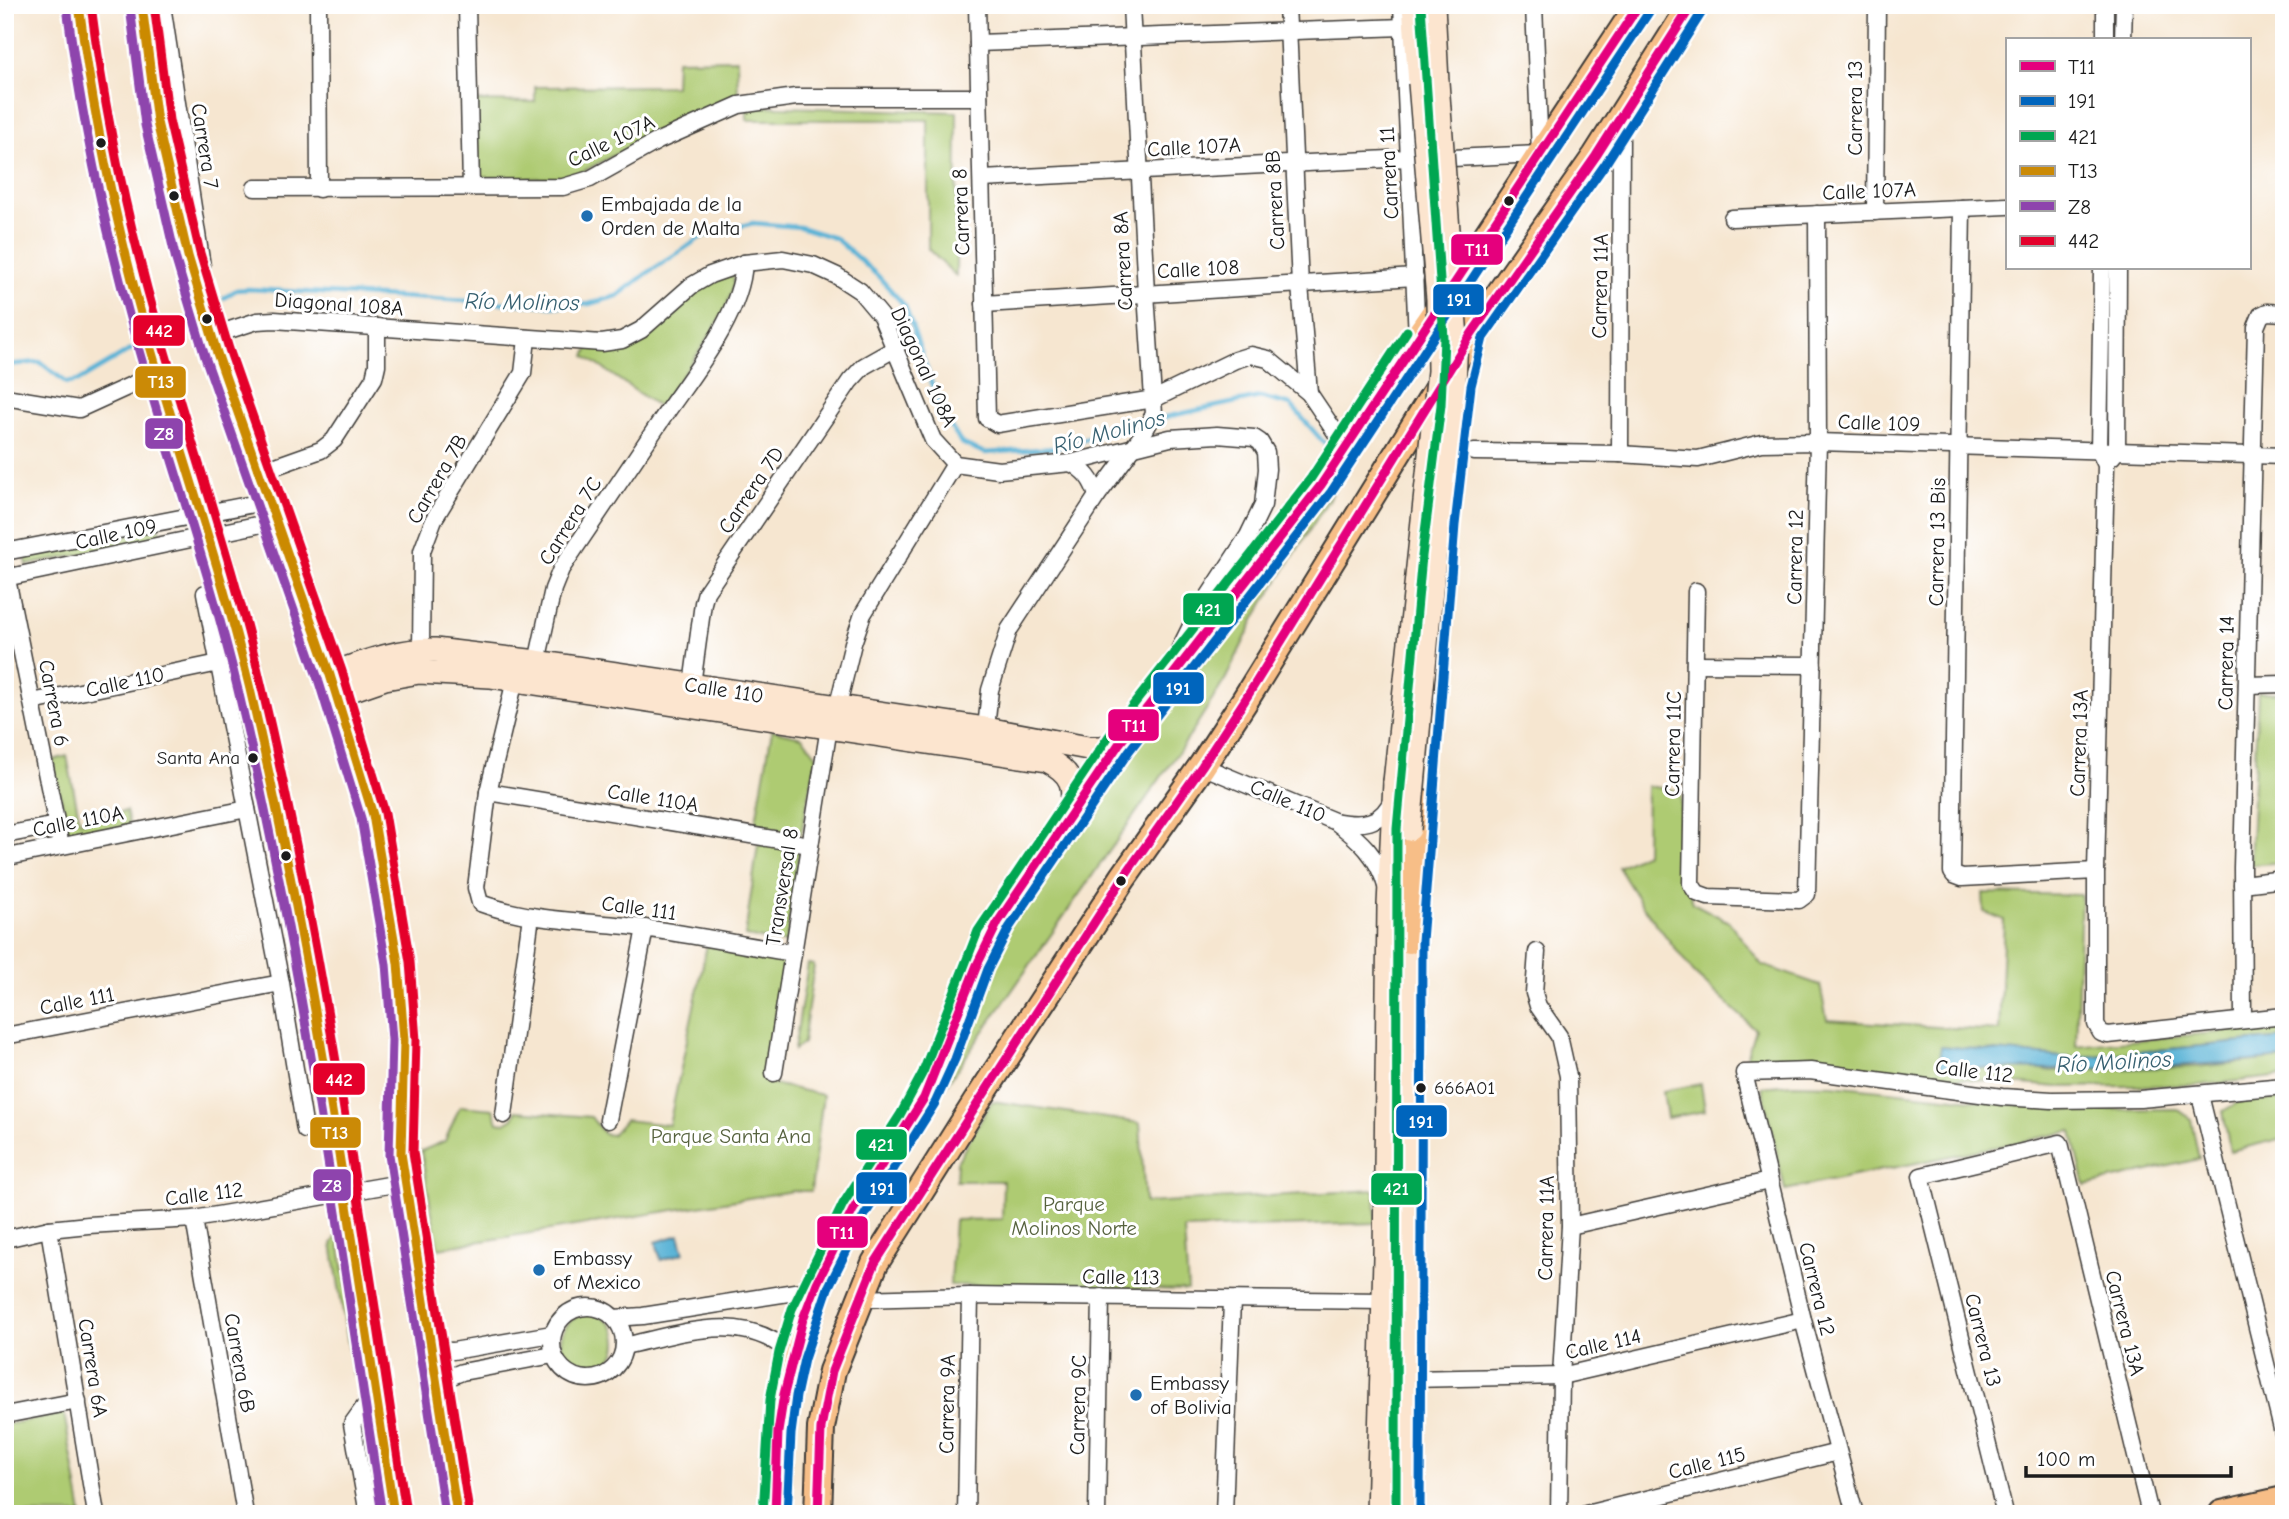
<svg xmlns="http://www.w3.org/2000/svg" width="2289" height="1519" viewBox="0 0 2289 1519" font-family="'Comic Neue',sans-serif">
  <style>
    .green { fill: #aecb72; stroke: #657447; stroke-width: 2 }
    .water { fill: #59b2d6; stroke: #3a6779; stroke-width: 2 }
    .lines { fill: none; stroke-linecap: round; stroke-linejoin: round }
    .stream { stroke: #59b2d6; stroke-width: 4.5 }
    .street-casing { stroke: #3d3a37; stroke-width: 19 }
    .secondary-casing { stroke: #3d3a37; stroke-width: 26 }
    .primary-casing { stroke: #3d3a37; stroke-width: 30 }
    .street { stroke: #fff; stroke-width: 16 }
    .secondary { stroke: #fce5cf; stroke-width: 23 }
    .primary { stroke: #f7be87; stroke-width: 26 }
    .secondary-bridge-casing { stroke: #3d3a37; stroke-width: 26; stroke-linecap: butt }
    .secondary-bridge { stroke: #fce5cf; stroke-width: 23 }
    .bus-1-casing { stroke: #fff; stroke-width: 14 }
    .bus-2-casing { stroke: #fff; stroke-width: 14 }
    .bus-3-casing { stroke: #fff; stroke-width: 14 }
    .bus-4-casing { stroke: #fff; stroke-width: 14 }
    .bus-5-casing { stroke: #fff; stroke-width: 14 }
    .bus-6-casing { stroke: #fff; stroke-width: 14 }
    .bus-1 { stroke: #e5007d; stroke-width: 9 }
    .bus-2 { stroke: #0065bd; stroke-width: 9 }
    .bus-3 { stroke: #00a651; stroke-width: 9 }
    .bus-4 { stroke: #cb8a06; stroke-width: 9 }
    .bus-5 { stroke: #8e44ad; stroke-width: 9 }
    .bus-6 { stroke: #e4002b; stroke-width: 9 }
    .bus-dot { fill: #1c1c1c; stroke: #fff; stroke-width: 2.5 }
    .poi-dot { fill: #1f6fb2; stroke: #fff; stroke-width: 2.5 }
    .labels { text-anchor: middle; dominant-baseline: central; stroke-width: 6; stroke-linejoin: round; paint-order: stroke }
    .bus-label { font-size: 19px; fill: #1c1c1c; stroke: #fff; text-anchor: end }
    .street-label { font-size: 21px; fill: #1c1c1c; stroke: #fff }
    .poi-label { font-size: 21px; fill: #1c1c1c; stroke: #fff; text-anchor: start }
    .park-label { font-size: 21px; fill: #56623e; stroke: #fff }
    .water-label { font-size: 23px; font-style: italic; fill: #376070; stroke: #fff }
    .line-badge { stroke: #fff; stroke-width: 2.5 }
    .badge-label { font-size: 19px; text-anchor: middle; font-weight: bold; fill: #fff }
  </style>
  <rect width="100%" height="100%" fill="#fff"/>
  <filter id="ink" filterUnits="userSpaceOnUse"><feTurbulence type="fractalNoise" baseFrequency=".0143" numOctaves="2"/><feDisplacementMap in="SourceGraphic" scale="14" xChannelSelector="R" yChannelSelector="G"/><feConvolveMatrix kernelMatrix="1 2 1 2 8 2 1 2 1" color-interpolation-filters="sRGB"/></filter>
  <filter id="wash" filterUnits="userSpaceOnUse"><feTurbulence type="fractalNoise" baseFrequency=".00686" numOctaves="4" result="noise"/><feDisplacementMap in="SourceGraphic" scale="28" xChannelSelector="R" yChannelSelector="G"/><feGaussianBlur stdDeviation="1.57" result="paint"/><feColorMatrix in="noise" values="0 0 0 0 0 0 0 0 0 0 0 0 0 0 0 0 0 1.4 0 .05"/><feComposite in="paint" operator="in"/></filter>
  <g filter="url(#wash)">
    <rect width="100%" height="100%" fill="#f6e6d0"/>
    <g class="green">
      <polygon points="737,59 738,99 628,148 570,178 479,179 475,101 535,102 535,87 675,86 676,60"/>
      <polygon points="747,106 957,112 956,276 928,249 928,120 747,120"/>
      <path d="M733,269C733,275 734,281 733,286C728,318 679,379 659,407L585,356L589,348L620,345L695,290Z"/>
      <polygon points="1340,481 1256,616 1226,678 1187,740 937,1098 998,940 1194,657"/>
      <polygon points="160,528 162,539 27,565 25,555"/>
      <polygon points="2258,692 2284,693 2284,862 2250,865"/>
      <polygon points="772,730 802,737 817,756 801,834 755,826"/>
      <polygon points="67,756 80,822 126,811 130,827 73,838 68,832 53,760"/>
      <polygon points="1647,786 1681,791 1679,853 1693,903 1729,922 1762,965 1820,985 1827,1020 1999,1031 2004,920 1984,912 1983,893 2081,895 2076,1046 2284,1026 2284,1038 2073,1058 1941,1046 2050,1071 2197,1067 2284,1058 2284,1076 2201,1085 2056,1087 1746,1059 1755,1029 1694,973 1642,905 1618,867 1646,853"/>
      <polygon points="758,844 799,849 786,943 745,936"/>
      <polygon points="707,945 785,960 764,1082 823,1095 811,1191 793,1191 438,1248 421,1151 445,1141 460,1106 493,1109 498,1122 505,1123 513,1118 516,1111 591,1117 604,1134 612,1135 625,1120 669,1125"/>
      <polygon points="808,964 814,965 803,1043 794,1050"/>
      <polygon points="1701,1084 1705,1111 1667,1118 1663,1091"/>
      <polygon points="1793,1084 1833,1085 2066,1110 2177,1109 2191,1119 2199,1159 2085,1186 2072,1131 1785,1190 1762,1087"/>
      <polygon points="2284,1099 2284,1138 2230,1151 2223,1111 2239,1102"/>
      <polygon points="992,1101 1140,1123 1145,1203 1375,1190 1376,1223 1184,1229 1188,1290 950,1285 954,1220 1002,1219 1003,1181 956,1181 957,1162"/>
      <polygon points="338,1234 359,1361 353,1373 332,1244"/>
      <circle cx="589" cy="1342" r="28"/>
      <polygon points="64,1413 82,1514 5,1514 5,1425"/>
    </g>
    <g class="water">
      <path d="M2284,1038V1058C2169,1069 2055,1071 1939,1067L1941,1046L2073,1058Z"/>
      <polygon points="679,1235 684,1253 661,1260 656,1242"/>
    </g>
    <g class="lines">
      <g class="stream">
        <polyline points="224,298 236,290 249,289 559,306 589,304 617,296 646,274 703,236 753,223 800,227 835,238 878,276 905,306 942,413 961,443 985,453 1055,448 1144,422"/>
        <polyline points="5,365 40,362 67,383 78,381 134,348"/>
        <polyline points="1156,419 1260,397 1291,405 1324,443"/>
      </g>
    </g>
  </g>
  <g filter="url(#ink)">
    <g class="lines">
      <defs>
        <g id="street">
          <polyline points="162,5 202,266"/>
          <polyline points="318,5 319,189"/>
          <polyline points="467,5 471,188"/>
          <polyline points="977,5 987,418 997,424 1154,399 1235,360 1251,355 1268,359 1309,393 1346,448"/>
          <polyline points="1287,5 1300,285 1309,393"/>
          <polyline points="1402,5 1417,338"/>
          <polyline points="2105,40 2105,5"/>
          <polyline points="2123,40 2124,5"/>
          <polyline points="978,43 1403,27"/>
          <polyline points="1452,158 1540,154 1534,5"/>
          <polyline points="982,179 1409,158"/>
          <polyline points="255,188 563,187 590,179 658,141 739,105 796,97 979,97"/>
          <polyline points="1962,208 1952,872 1954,875 1962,878 2096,871"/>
          <polyline points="1875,212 1877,5"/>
          <polyline points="1732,218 2007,206"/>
          <path d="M744,263C741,318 690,377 660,422C627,471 594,520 561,569L553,589L537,662L515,680L488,792L476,888L480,903C532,922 590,921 644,928C694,935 743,945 793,953"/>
          <polyline points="2102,268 2099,450 2106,465 2096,871 2096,1024 2101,1033 2108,1035 2284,1016"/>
          <polyline points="984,304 1415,277"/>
          <polyline points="211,336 257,321 274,320 602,343 622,340 641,330 691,286 710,275 744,263 783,259 813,265 837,276 860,291 881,316 933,440 955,464 999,470 1071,463 1170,438 1217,435 1254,438 1260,442 1266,452 1267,469 1263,505 1248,536 1197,614 1176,656"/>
          <polyline points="5,397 79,409 158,373"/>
          <polyline points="1474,452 1620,454 1698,459 1762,443 1818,442 2284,456"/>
          <polyline points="1620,454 1621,121"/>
          <polyline points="2112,457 2117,451 2118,268"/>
          <path d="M1071,463C1085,471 1092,479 1097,496"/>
          <polyline points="259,472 321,450 334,440 374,378 377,365 377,327"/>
          <polyline points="5,552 269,501"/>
          <polyline points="5,569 61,846"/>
          <polyline points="5,578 276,521"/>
          <polyline points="1696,591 1691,884 1697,893 1708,897 1799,900 1807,894 1818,442 1817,214"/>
          <polyline points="205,593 281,983 305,1130"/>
          <polyline points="421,650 422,551 434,519 523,373 527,339"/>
          <polyline points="1695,664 1813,665"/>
          <polyline points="692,685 703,603 706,592 850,381 864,366 896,348"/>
          <polyline points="2247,685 2284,684"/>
          <polyline points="32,702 219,663"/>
          <polyline points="985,738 990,690 1009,630 1097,496 1143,434 1154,414 1146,293 1131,5"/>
          <path d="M1202,766L1334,821C1361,826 1382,826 1393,797"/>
          <polyline points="488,792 810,845"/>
          <path d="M1336,822C1360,840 1378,856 1386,886"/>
          <polyline points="5,835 56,825"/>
          <polyline points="5,848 8,857 247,809"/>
          <polyline points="2242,884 2284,879"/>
          <polyline points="1537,952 1534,993 1538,1006 1559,1036 1568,1076 1570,1226 1561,1376 1559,1514"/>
          <polyline points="2243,1020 2242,868 2256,327 2261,315 2267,312 2284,313"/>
          <polyline points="5,1036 281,983"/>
          <polyline points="774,1073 829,727 837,709 853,643 863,614 955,464"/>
          <polyline points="2200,1095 2284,1437"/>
          <polyline points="504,1115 531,916"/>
          <polyline points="608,1120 645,928"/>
          <polyline points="194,1219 245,1514"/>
          <polyline points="1570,1226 1769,1181"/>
          <polyline points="49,1229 96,1514"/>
          <polyline points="5,1239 49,1229 88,1225 194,1219 406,1182"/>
          <polyline points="859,1299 970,1296 1383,1301"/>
          <circle cx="588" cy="1343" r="36"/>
          <polyline points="614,1318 643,1316 814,1289"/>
          <path d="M624,1346C680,1334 744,1309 791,1354"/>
          <polyline points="432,1350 453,1351 552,1334"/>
          <polyline points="1409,1379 1561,1376 1803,1320"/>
          <polyline points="437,1382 462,1372 553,1355"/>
          <polyline points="5,1415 78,1401"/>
          <polyline points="368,1514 352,1424 375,1392"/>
          <polyline points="966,1514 970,1296"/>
          <polyline points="1097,1514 1101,1297"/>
          <polyline points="1224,1514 1232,1300"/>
          <polyline points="1586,1514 1838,1452"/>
          <polyline points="1855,1514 1803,1320 1744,1073 1810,1071 2002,1097 2052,1100 2140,1099 2284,1086"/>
          <polyline points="2005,1514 1921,1176 2060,1143 2150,1514"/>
        </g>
        <g id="secondary">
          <polyline points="1414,5 1420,83"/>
          <polyline points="1433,5 1437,82"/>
          <path d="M330,675C362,662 400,649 435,650L537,662L986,729L1088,748H1101L1119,744"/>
          <path d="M336,695L385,678L419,672L490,676L1047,760C1074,774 1076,787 1070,815"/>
          <polyline points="1378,1514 1385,1257 1389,905 1395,782"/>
          <polyline points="1408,1514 1410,922"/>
        </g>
        <g id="primary">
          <path d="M79,5C93,131 123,255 159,376C190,480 225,583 250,689C315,961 351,1238 394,1514"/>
          <polyline points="142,5 157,122 188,256 217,353 330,675 373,815 398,963 404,1040 401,1153 457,1514"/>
          <polyline points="1410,940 1420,802"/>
          <path d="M775,1514C773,1400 797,1308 853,1210C875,1172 904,1137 924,1098C953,1041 966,977 998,922L1119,744L1321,485L1396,369L1459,278L1639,5"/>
          <polyline points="818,1514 821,1428 832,1371 875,1263 976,1103 1123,878 1202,766 1245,700 1472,333 1596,156 1692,5"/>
          <polyline points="2222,1514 2284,1500"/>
        </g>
      </defs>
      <use href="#street" class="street-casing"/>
      <use href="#secondary" class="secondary-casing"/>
      <use href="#primary" class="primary-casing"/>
      <use href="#street" class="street"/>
      <use href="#secondary" class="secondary"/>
      <use href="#primary" class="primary"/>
      <defs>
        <g id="secondary-bridge">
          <polyline points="1395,782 1439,371 1438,299 1420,83"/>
          <polyline points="1409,829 1434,557 1453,406 1456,338 1437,82"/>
        </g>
      </defs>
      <use href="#secondary-bridge" class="secondary-bridge-casing"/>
      <use href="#secondary-bridge" class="secondary-bridge"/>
      <defs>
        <g id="bus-1">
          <polyline points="775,1514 778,1432 784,1394 803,1319 817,1283 853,1210 924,1098 977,965 998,922 1119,744 1321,485 1639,5"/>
          <polyline points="818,1514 821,1428 832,1371 875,1263 1123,878 1202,766 1245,700 1472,333 1596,156 1692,5"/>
        </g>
        <g id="bus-2">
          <polyline points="787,1514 791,1434 796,1396 804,1359 828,1288 864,1216 935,1103 955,1059 988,969 1009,928 1129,751 1331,492 1649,12"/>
          <polyline points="1420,1514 1422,941 1455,525 1471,386 1483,338 1606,163 1702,12"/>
        </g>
        <g id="bus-3">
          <polyline points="763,1513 770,1400 779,1352 792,1309 843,1204 900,1115 923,1072 978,931 1109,736 1311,478 1407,331"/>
          <polyline points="1396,1514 1397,829 1422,556 1441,405 1444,338 1421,6"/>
        </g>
        <g id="bus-4">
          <path d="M79,5C93,116 116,224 146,332C180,451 221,568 250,689C314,961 352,1238 394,1514"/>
          <polyline points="142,5 157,122 188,256 217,353 330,675 373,815 398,963 404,1040 401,1153 457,1514"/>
        </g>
        <g id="bus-5">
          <path d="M67,7C81,117 104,225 134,333C167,452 209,569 238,690C303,961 339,1238 382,1514"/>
          <polyline points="130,7 145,125 176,260 205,357 318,679 361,818 386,964 392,1040 389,1155 445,1514"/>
        </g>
        <g id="bus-6">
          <path d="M91,5C105,116 128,224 159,331C193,450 234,567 262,688C326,960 364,1237 406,1512"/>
          <polyline points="154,5 169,120 200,253 229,349 342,671 385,813 410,962 416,1040 413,1152 469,1512"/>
        </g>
      </defs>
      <use href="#bus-1" class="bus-1-casing"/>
      <use href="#bus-2" class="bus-2-casing"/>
      <use href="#bus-3" class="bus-3-casing"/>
      <use href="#bus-4" class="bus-4-casing"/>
      <use href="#bus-5" class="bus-5-casing"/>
      <use href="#bus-6" class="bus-6-casing"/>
      <use href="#bus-1" class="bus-1"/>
      <use href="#bus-2" class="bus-2"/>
      <use href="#bus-3" class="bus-3"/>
      <use href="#bus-4" class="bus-4"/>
      <use href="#bus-5" class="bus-5"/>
      <use href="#bus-6" class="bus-6"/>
    </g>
  </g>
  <g class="bus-dot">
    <circle cx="101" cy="143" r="6"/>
    <circle cx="174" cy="196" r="6"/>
    <circle cx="1509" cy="201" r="6"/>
    <circle cx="207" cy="319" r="6"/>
    <circle cx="253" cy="758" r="6"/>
    <circle cx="286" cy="856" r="6"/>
    <circle cx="1121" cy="881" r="6"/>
    <circle cx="1421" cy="1088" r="6"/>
  </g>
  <g class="poi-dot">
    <circle cx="587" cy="216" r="7"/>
    <circle cx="539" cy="1270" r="7"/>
    <circle cx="1136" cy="1395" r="7"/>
  </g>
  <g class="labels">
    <g class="bus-label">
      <text x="240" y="758">Santa Ana</text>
      <text x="1434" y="1088" text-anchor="start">666A01</text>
    </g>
    <g class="street-label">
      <text transform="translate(1855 108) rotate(-90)">Carrera 13</text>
      <text transform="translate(611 141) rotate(-26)">Calle 107A</text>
      <text transform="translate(205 146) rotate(81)">Carrera 7</text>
      <text transform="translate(1194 147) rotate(-3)">Calle 107A</text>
      <text transform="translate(1389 173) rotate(-93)">Carrera 11</text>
      <text transform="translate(1869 191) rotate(-2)">Calle 107A</text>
      <text transform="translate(1275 200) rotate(-93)">Carrera 8B</text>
      <text transform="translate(961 212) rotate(-92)">Carrera 8</text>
      <text transform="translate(1123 261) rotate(-93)">Carrera 8A</text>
      <text transform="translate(1198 269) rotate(-3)">Calle 108</text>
      <text transform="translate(1600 286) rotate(-89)">Carrera 11A</text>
      <text transform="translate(339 304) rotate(4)">Diagonal 108A</text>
      <text transform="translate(924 367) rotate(65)">Diagonal 108A</text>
      <text transform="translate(1879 423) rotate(2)">Calle 109</text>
      <text transform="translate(437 479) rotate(-60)">Carrera 7B</text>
      <text transform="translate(751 490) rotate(-56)">Carrera 7D</text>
      <text transform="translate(570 521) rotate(-58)">Carrera 7C</text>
      <text transform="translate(116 534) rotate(-12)">Calle 109</text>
      <text transform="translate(1937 542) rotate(-89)">Carrera 13 Bis</text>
      <text transform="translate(1795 557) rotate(-89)">Carrera 12</text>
      <text transform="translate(2226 663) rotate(-89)">Carrera 14</text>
      <text transform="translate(125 682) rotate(-12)">Calle 110</text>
      <text transform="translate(724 690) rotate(9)">Calle 110</text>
      <text transform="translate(54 703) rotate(79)">Carrera 6</text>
      <text transform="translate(2079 743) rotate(-88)">Carrera 13A</text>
      <text transform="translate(1673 744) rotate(-89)">Carrera 11C</text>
      <text transform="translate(653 798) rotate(9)">Calle 110A</text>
      <text transform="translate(1288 801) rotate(23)">Calle 110</text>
      <text transform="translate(78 821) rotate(-11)">Calle 110A</text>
      <text transform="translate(782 887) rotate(-81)">Transversal 8</text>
      <text transform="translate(639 908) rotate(8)">Calle 111</text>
      <text transform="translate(77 1001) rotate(-11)">Calle 111</text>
      <text transform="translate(1974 1071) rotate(7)">Calle 112</text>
      <text transform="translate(204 1194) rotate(-7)">Calle 112</text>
      <text transform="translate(1546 1228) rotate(-89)">Carrera 11A</text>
      <text transform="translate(1121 1277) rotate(1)">Calle 113</text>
      <text transform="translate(1817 1289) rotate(76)">Carrera 12</text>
      <text transform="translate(2125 1323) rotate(76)">Carrera 13A</text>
      <text transform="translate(1983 1340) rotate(76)">Carrera 13</text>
      <text transform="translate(1603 1344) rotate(-13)">Calle 114</text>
      <text transform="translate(240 1363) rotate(80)">Carrera 6B</text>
      <text transform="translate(93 1368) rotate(81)">Carrera 6A</text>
      <text transform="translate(947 1404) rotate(-89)">Carrera 9A</text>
      <text transform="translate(1078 1405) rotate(-89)">Carrera 9C</text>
      <text transform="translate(1707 1463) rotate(-14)">Calle 115</text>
    </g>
    <g class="poi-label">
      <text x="601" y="204">Embajada de la<tspan x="601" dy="24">Orden de Malta</tspan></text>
      <text x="553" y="1258">Embassy<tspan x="553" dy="24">of Mexico</tspan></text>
      <text x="1150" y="1383">Embassy<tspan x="1150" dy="24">of Bolivia</tspan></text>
    </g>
    <g class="park-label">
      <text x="731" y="1136">Parque Santa Ana</text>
      <text x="1074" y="1204">Parque<tspan x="1074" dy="24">Molinos Norte</tspan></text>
    </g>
    <g class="water-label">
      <text transform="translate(522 302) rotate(1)">Río Molinos</text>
      <text transform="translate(1109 432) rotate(-15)">Río Molinos</text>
      <text transform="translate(2114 1062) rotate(-3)">Río Molinos</text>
    </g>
  </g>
  <g class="line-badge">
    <rect x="1450" y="233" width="54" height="33" rx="7" fill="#e5007d"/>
    <rect x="1432" y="283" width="53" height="33" rx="7" fill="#0065bd"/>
    <rect x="132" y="314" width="54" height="33" rx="7" fill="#e4002b"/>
    <rect x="134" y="365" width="53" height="34" rx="7" fill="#cb8a06"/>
    <rect x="144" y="417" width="40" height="33" rx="7" fill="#8e44ad"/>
    <rect x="1182" y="592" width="53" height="34" rx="7" fill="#00a651"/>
    <rect x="1152" y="671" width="53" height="34" rx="7" fill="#0065bd"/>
    <rect x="1107" y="708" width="53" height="34" rx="7" fill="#e5007d"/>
    <rect x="312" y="1062" width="54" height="34" rx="7" fill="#e4002b"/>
    <rect x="1395" y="1104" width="53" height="34" rx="7" fill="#0065bd"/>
    <rect x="309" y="1116" width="53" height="33" rx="7" fill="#cb8a06"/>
    <rect x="855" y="1128" width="53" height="33" rx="7" fill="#00a651"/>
    <rect x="312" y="1168" width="40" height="34" rx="7" fill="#8e44ad"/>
    <rect x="855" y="1171" width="53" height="34" rx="7" fill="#0065bd"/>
    <rect x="1370" y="1172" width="53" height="34" rx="7" fill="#00a651"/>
    <rect x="816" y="1215" width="53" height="34" rx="7" fill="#e5007d"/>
  </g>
  <g class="badge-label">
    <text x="1477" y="256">T11</text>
    <text x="1459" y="306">191</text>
    <text x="159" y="337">442</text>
    <text x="161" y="388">T13</text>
    <text x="164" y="440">Z8</text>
    <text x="1208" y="616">421</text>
    <text x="1178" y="695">191</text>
    <text x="1134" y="732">T11</text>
    <text x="339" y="1086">442</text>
    <text x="1421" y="1128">191</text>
    <text x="335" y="1139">T13</text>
    <text x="881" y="1151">421</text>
    <text x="332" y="1192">Z8</text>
    <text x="882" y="1195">191</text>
    <text x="1396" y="1195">421</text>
    <text x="842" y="1239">T11</text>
  </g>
  <rect width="2289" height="1519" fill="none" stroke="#fff" stroke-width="28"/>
  <rect x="2006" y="38" width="245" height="231" fill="#ffffff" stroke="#a4a4a4" stroke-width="2"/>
  <rect x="2020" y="61" width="35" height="10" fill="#e5007d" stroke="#a4a4a4" stroke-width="2"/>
  <text x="2068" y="74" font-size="21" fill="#1c1c1c">T11</text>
  <rect x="2020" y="96" width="35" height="10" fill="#0065bd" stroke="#a4a4a4" stroke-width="2"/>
  <text x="2068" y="108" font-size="21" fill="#1c1c1c">191</text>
  <rect x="2020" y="131" width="35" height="10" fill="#00a651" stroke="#a4a4a4" stroke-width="2"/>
  <text x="2068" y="144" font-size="21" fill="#1c1c1c">421</text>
  <rect x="2020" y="166" width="35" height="10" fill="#cb8a06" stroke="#a4a4a4" stroke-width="2"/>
  <text x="2068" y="178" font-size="21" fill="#1c1c1c">T13</text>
  <rect x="2020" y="201" width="35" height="10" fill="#8e44ad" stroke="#a4a4a4" stroke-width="2"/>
  <text x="2068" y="214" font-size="21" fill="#1c1c1c">Z8</text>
  <rect x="2020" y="236" width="35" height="10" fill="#e4002b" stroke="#a4a4a4" stroke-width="2"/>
  <text x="2068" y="248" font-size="21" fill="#1c1c1c">442</text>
  <path d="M2026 1466v10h205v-10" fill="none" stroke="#1c1c1c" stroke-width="3.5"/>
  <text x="2037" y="1466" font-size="21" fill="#1c1c1c" stroke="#ffffff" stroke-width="5" paint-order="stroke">100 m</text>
</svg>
